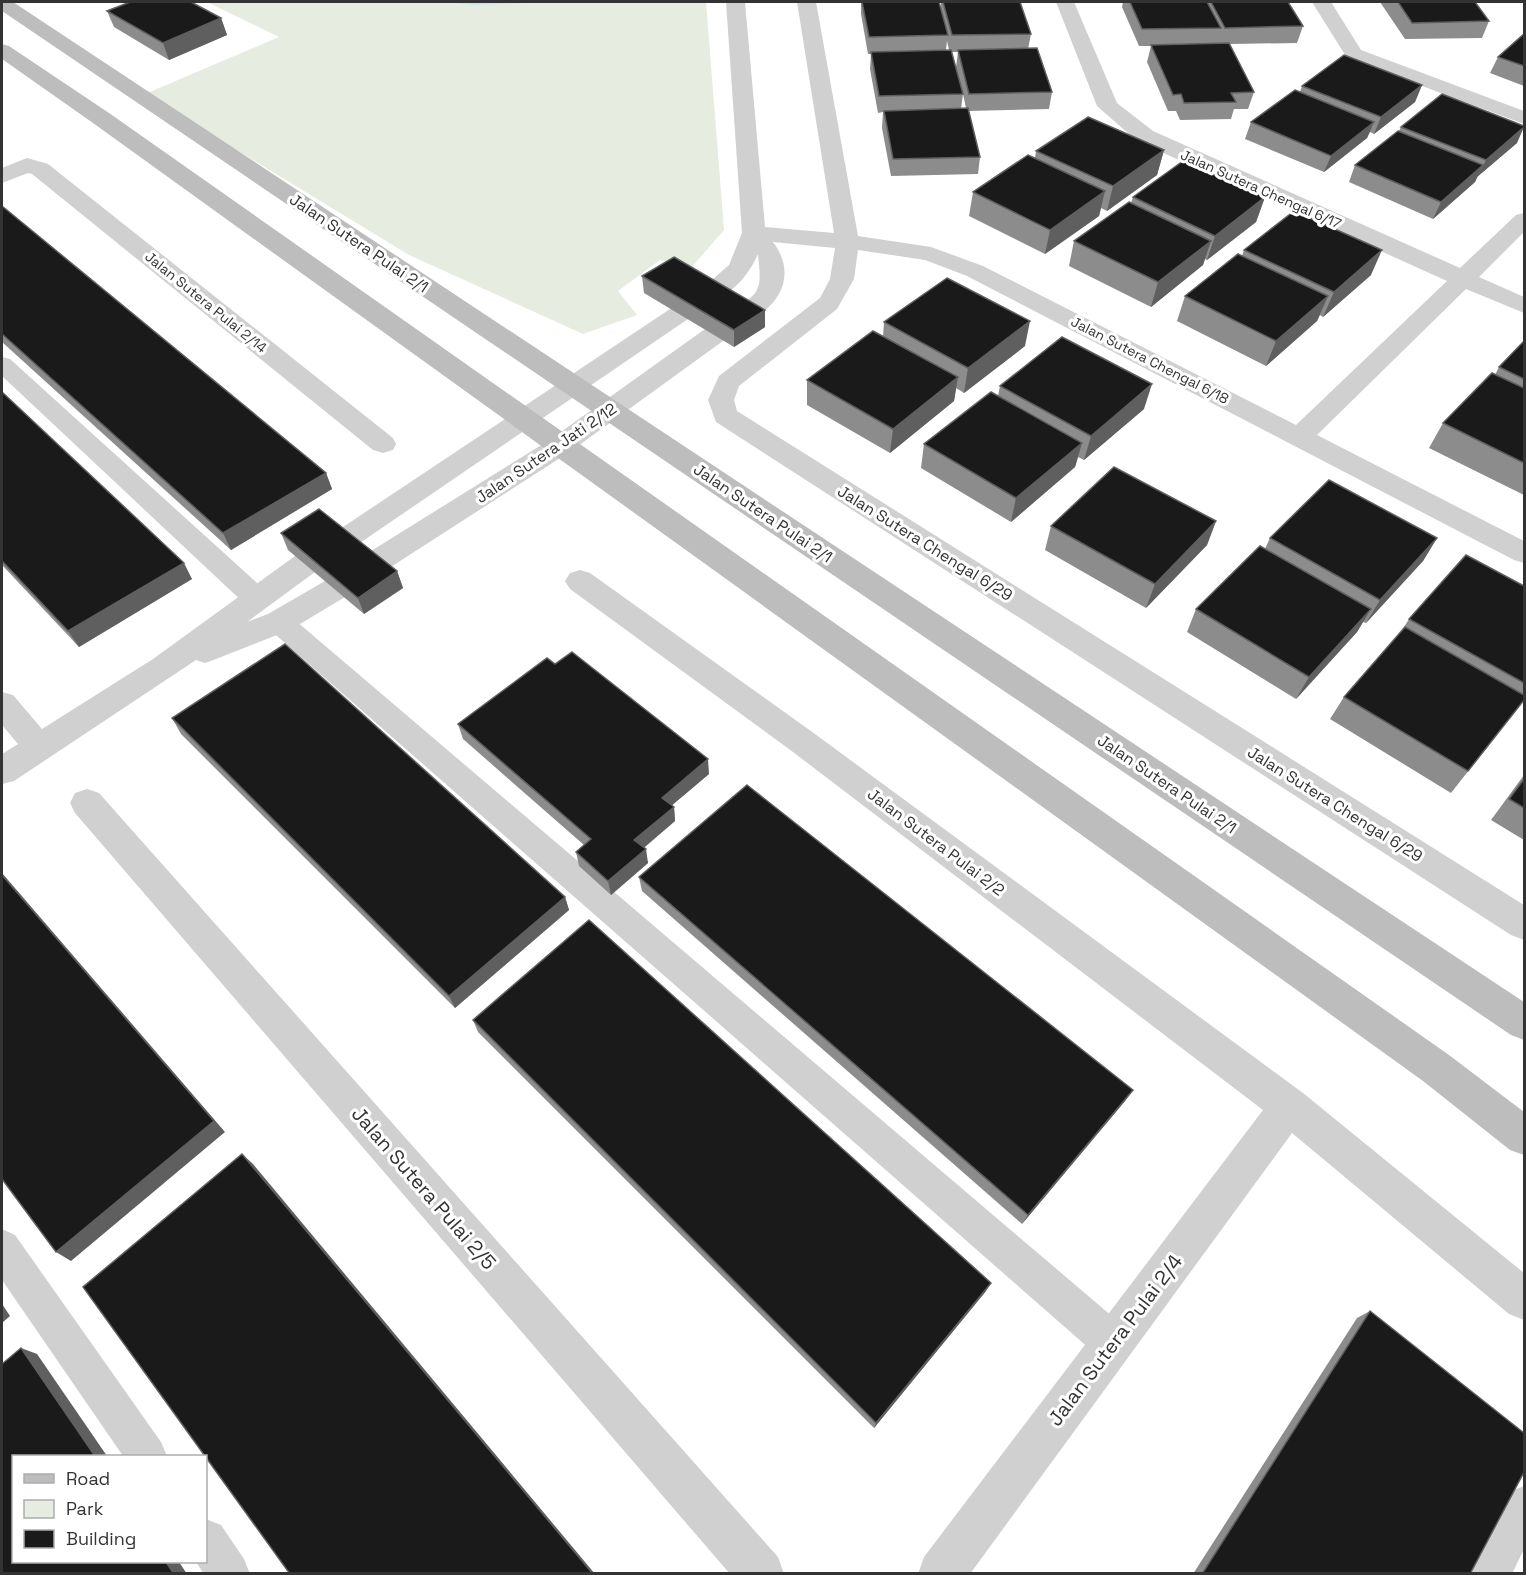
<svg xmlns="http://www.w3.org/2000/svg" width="1526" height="1575" viewBox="0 0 1526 1575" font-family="'Space Grotesk',sans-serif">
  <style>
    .green { fill: #e6ecdf }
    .water { fill: #cfe2ee }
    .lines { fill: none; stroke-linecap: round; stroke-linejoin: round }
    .service { fill: #d0d0d0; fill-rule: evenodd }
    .minor { fill: #d0d0d0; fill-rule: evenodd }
    .secondary { fill: #bdbdbd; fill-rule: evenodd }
    .wall { fill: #8c8c8c; fill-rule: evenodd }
    .shaded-wall { fill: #5f5f5f }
    .building { fill: #1a1a1a; stroke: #5f5f5f; stroke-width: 1.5 }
    .labels { text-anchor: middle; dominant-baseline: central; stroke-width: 6; stroke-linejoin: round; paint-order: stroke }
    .far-street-label { font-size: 14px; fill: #333; stroke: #fff }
    .street-label { font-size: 16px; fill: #333; stroke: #fff }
    .near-street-label { font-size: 20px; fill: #333; stroke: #fff }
  </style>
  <rect width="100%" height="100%" fill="#fff"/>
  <polygon class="green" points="207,2 706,2 724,230 691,268 660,260 618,291 637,315 583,334 409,255 145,94 279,37"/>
  <polygon class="water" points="448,2 567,2 472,5"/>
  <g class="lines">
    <g class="service">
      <polygon points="2,357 10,359 266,591 269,598 266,605 256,608 246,605 2,376"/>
      <polygon points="279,612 289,615 1127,1329 1132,1343 1127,1357 1113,1362 1099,1357 269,629 265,622 269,615"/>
      <polygon points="2,1229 15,1235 161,1442 167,1456 123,1456 2,1280"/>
      <polygon points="1524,1486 1524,1549 1512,1574 1468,1574 1509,1492"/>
      <polygon points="206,1519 221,1525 244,1559 250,1574 204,1574 196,1562 206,1562"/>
    </g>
    <g class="minor">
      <path d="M726,2H745L765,227L834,233L797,2H816L858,236L931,247L983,266L1296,425L1447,281L1137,141L1097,106L1056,2H1074L1117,103L1153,131L1460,268L1516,215L1524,213V232L1479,277L1524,297V313L1466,289L1317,435L1524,541V563L1514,560L967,276L925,260L858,250L854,279L837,309L739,386L734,400L737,411L1524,905V940L1511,935L716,422L708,400L719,376L820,298L830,279L835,248L773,242C792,267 787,294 762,313C752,320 747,322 735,319L732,314C736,307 743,303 750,298C764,288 759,270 758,254C749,275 726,305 700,298L697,293L729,265L742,233Z"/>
      <polygon points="1312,2 1331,2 1361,50 1524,111 1524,124 1347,58"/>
      <polygon points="27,158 48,164 393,438 396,444 393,450 383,453 373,450 32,174 28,173 2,183 2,168"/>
      <polygon points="679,306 688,309 691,314 688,319 354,547 344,550 334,547 330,540 334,533 670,309"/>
      <polygon points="714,327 723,329 727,335 723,341 571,451 383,572 373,575 363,572 358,564 363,556 551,439 705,329"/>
      <polygon points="305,553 315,556 320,564 315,572 247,622 268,614 325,581 335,578 345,581 350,589 345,597 290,630 216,659 205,663 196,660 14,781 2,784 2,754 18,744 2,725 2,692 13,695 42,729 153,659 295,556"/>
      <polygon points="580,570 590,573 815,734 1303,1093 1524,1273 1524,1320 1509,1314 1292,1133 970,1574 918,1574 924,1557 1263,1110 793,752 570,589 565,581 570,573"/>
      <polygon points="87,789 99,793 778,1557 784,1574 730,1574 75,813 70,803 75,793"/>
    </g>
    <g class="secondary">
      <polygon points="2,2 13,2 1524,1002 1524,1040 1511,1035 2,11"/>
      <polygon points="2,44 9,46 109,113 1449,1055 1524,1112 1524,1155 1510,1150 1423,1081 93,123 2,59"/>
    </g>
  </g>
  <g class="wall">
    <path d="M857,2H939L941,8V2H1020L1031,34L1028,49L1052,92L1049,109L968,111L980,157L978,174L891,176L882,128L883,112L878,113L870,69L871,54H868L861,14V2ZM947,41L949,50H946ZM952,52H958L956,67ZM963,94L966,108L961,109Z"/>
    <polygon points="1123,2 1211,2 1303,26 1297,43 1230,44 1254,92 1248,109 1234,109 1231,119 1180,120 1176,111 1168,111 1147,62 1151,46 1139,46 1122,7"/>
    <polygon points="1380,2 1475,2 1489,21 1482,38 1405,39"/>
    <polygon points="107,11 221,18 227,35 169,60 114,27"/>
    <polygon points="1524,34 1524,86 1490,73 1498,57"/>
    <polygon points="1422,85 1415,102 1374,134 1370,132 1367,138 1324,172 1245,139 1251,122 1300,92 1302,86"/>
    <polygon points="1401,127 1517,143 1477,177 1475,182 1433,219 1349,182 1355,165 1399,131"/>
    <polygon points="1164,150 1157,175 1107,211 1101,208 1099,216 1045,254 969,216 973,192 1035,158 1036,151"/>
    <polygon points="1133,197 1265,197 1256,222 1207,260 1205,259 1203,265 1151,307 1069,266 1074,241 1131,203"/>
    <polygon points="2,206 326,473 332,489 231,550 2,342"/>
    <polygon points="1244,250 1371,275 1323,317 1320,315 1317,321 1266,366 1177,321 1185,296 1242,256"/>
    <polygon points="642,276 765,327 734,347 644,293"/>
    <polygon points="884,322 1025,346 964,393 956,388 954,401 890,453 807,405 807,380 883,337"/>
    <polygon points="1524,341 1524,495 1429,448 1443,423 1495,375 1499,367"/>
    <polygon points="1000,386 1144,409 1084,460 1078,457 1075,467 1011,522 921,468 924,444 998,396"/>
    <polygon points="2,392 192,579 79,647 2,565"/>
    <polygon points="1216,521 1207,545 1146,608 1045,550 1051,526"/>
    <polygon points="281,533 397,571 403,588 364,614 288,550"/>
    <polygon points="1270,538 1437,538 1423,561 1366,623 1363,622 1357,632 1296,699 1187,632 1196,609 1265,549"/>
    <polygon points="1524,586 1524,700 1451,793 1330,719 1344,697 1401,632 1409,619"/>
    <polygon points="172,718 565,897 569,910 455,1008 181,734"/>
    <polygon points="458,724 709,774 672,805 674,807 675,821 644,848 648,863 611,895 579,866 576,852 584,845 463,739"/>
    <polygon points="1524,775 1524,840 1491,820"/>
    <polygon points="639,877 1125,1101 1022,1224 642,891"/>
    <polygon points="473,1020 986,1291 874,1428 478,1032"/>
    <polygon points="1370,1311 1470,1574 1193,1574 1357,1318"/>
  </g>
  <g class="shaded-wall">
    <polygon points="221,18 227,35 169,60 163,43"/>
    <polygon points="1422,85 1415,102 1374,134 1381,117"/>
    <polygon points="1374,122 1367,138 1324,172 1331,156"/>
    <polygon points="1524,127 1517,143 1477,177 1486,160"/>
    <polygon points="1164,150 1157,175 1107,211 1113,186"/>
    <polygon points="1483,165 1475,182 1433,219 1441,202"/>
    <polygon points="1105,191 1099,216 1045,254 1050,230"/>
    <polygon points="1265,197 1256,222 1207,260 1215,236"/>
    <polygon points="1211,241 1203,265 1151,307 1158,282"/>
    <polygon points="1382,250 1371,275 1323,317 1334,292"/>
    <polygon points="1328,296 1317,321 1266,366 1276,341"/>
    <polygon points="765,310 765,327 734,347 734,330"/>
    <polygon points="1030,321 1025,346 964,393 968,368"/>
    <polygon points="958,377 954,401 890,453 893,429"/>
    <polygon points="1152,384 1144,409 1084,460 1091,436"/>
    <polygon points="1082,443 1075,467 1011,522 1016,498"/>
    <polygon points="326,473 332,489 231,550 223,533"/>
    <polygon points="1216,521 1207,545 1146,608 1155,584"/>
    <polygon points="1437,538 1423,561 1366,623 1380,600"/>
    <polygon points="184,563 192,579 79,647 68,631"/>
    <polygon points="397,571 403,588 364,614 358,598"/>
    <polygon points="1371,609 1357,632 1296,699 1309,677"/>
    <polygon points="708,759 709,774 664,812 662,798"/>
    <polygon points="674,807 675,821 636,854 634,840"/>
    <polygon points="646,849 648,863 611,895 608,881"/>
    <polygon points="2,873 225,1132 71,1261 56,1252"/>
    <polygon points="565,897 569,910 455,1008 449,996"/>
    <polygon points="1133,1090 1125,1101 1022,1224 1028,1215"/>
    <polygon points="242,1154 253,1164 595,1574 593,1574"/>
    <polygon points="991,1283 986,1291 874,1428 876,1423"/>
    <polygon points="2,1304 10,1316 2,1323"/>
    <polygon points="21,1348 37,1354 107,1456 95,1456"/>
    <polygon points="166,1562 179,1562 187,1574 174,1574"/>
  </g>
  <g class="building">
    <polygon points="130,2 191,2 221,18 163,43 107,11"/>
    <polygon points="862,2 939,2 948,35 869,37"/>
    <polygon points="943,2 1020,2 1031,34 952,35"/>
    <polygon points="1130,2 1207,2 1221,28 1142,29"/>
    <polygon points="1211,2 1288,2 1303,26 1225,28"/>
    <polygon points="1398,2 1475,2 1489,21 1412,23"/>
    <polygon points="1524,34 1524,66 1498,57"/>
    <polygon points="1229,43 1254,92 1231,93 1236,102 1184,103 1181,94 1173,95 1151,45"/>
    <polygon points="1037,48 1052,92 969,94 958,50"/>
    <polygon points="951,50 963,94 879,96 871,52"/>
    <polygon points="1344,55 1422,85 1381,117 1302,86"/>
    <polygon points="1295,90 1374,122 1331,156 1251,122"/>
    <polygon points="1442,94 1524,126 1524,127 1486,160 1401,127"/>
    <polygon points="968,108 980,157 893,159 884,111"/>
    <polygon points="1088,117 1164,150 1113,186 1036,151"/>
    <polygon points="1398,131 1483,165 1441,202 1355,165"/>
    <polygon points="1028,155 1105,191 1050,230 973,192"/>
    <polygon points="1183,161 1265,197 1215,236 1133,197"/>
    <polygon points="1129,202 1211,241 1158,282 1074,241"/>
    <polygon points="2,206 326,473 223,533 2,334"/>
    <polygon points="1294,211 1382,250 1334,292 1244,250"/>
    <polygon points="1238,254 1328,296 1276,341 1185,296"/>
    <polygon points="674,257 765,310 734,330 642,276"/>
    <polygon points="947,278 1030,321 968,368 884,322"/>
    <polygon points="873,331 958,377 893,429 807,380"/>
    <polygon points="1062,337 1152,384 1091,436 1000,386"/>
    <polygon points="1524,341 1524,379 1499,367"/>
    <polygon points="1492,373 1524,388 1524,463 1443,423"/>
    <polygon points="2,392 184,563 68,631 2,561"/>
    <polygon points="991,392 1082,443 1016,498 924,444"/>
    <polygon points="1114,467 1216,521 1155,584 1051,526"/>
    <polygon points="1329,480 1437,538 1380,600 1270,538"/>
    <polygon points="319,509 397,571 358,598 281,533"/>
    <polygon points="1260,546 1371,609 1309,677 1196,609"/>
    <polygon points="1466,555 1524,586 1524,683 1409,619"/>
    <polygon points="1405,627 1524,695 1524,700 1468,771 1344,697"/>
    <polygon points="285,644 565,897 449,996 172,718"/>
    <polygon points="572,652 708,759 662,798 674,807 634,840 646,849 608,881 576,852 591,839 458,724 547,658 555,664"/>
    <polygon points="1524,779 1524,808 1509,799"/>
    <polygon points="747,785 1133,1090 1028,1215 639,877"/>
    <polygon points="2,875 214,1121 56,1252 2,1179"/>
    <polygon points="589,920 991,1283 876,1423 473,1020"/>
    <polygon points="242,1154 593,1574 290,1574 83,1287"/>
    <polygon points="1370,1311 1524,1433 1524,1472 1470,1574 1202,1574"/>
    <polygon points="21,1348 95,1456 14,1456 14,1562 166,1562 174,1574 2,1574 2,1364"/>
  </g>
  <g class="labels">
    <g class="far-street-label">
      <text transform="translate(1261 189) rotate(24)">Jalan Sutera Chengal 6/17</text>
      <text transform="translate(206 302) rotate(39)">Jalan Sutera Pulai 2/14</text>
      <text transform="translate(1150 360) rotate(27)">Jalan Sutera Chengal 6/18</text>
    </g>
    <g class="street-label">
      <text transform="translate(359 243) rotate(34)">Jalan Sutera Pulai 2/1</text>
      <text transform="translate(546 453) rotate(-34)">Jalan Sutera Jati 2/12</text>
      <text transform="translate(763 513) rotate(34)">Jalan Sutera Pulai 2/1</text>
      <text transform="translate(925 543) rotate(32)">Jalan Sutera Chengal 6/29</text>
      <text transform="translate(1167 784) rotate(34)">Jalan Sutera Pulai 2/1</text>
      <text transform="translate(1335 804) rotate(32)">Jalan Sutera Chengal 6/29</text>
      <text transform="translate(936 842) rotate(37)">Jalan Sutera Pulai 2/2</text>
    </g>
    <g class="near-street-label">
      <text transform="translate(424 1188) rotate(49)">Jalan Sutera Pulai 2/5</text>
      <text transform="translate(1115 1340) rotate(-53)">Jalan Sutera Pulai 2/4</text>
    </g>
  </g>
  <rect width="1526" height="1575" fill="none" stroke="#333333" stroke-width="6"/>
  <rect x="12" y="1455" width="195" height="108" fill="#ffffff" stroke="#adadad" stroke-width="1.5"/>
  <rect x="24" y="1474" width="30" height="9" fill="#bdbdbd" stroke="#adadad" stroke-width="1.5"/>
  <text x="66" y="1485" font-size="18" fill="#333333">Road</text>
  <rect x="24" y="1500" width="30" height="18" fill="#e6ecdf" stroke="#adadad" stroke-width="1.5"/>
  <text x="66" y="1515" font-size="18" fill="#333333">Park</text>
  <rect x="24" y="1530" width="30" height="18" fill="#1a1a1a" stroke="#adadad" stroke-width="1.5"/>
  <text x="66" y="1545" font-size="18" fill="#333333">Building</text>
</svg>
